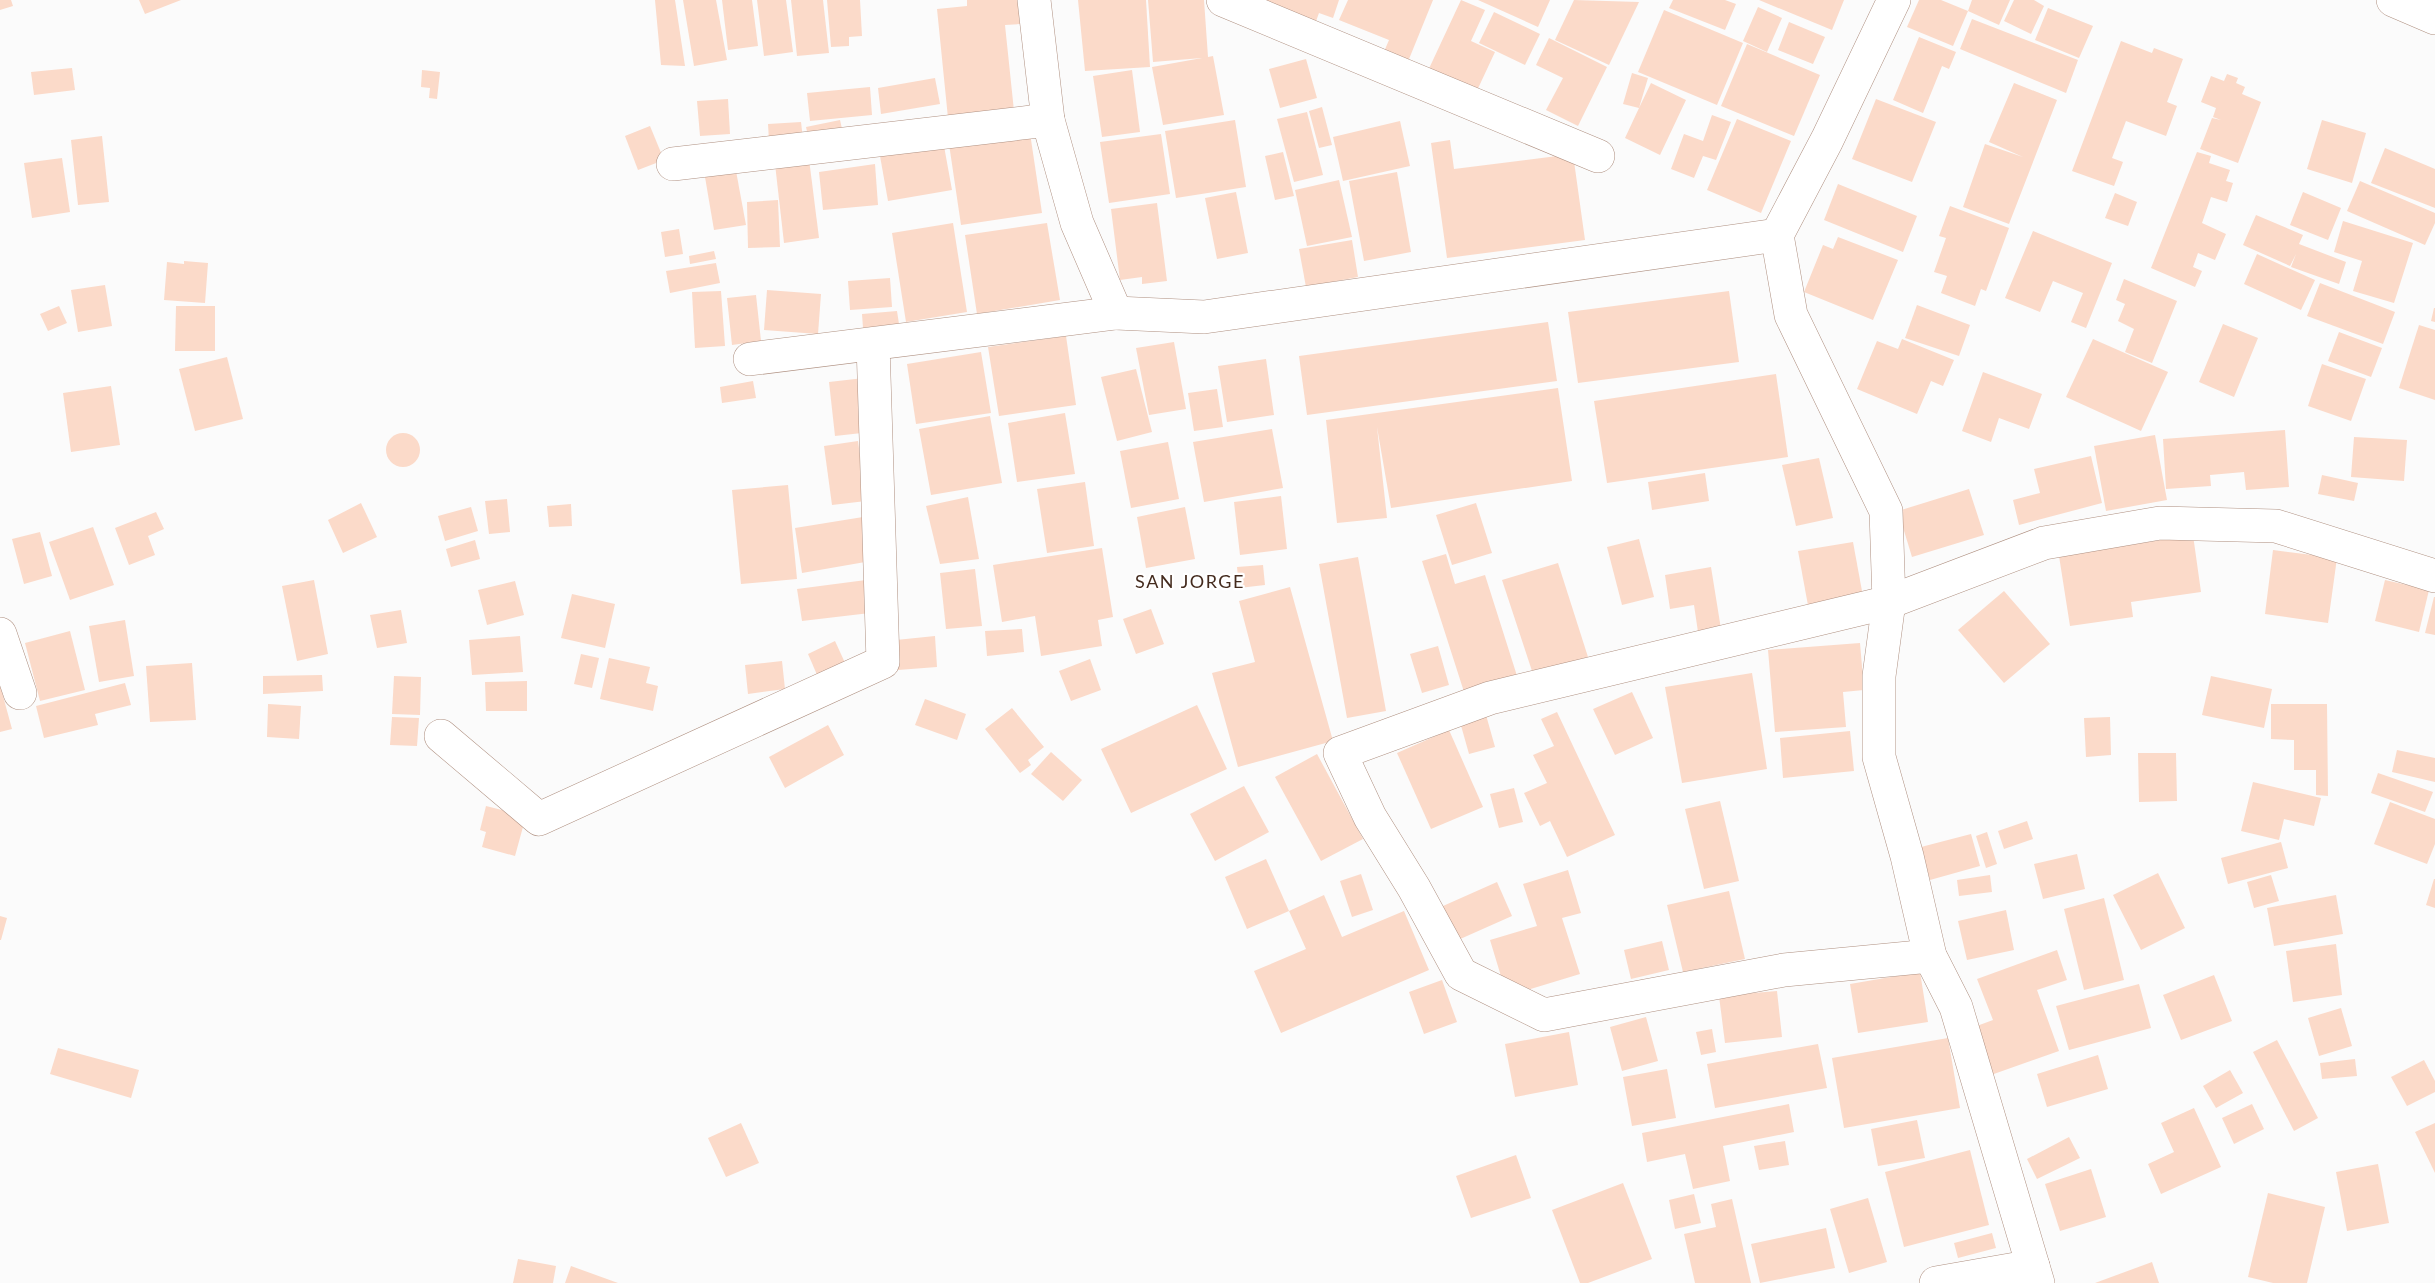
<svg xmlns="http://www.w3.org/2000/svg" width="2435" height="1283" viewBox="0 0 2435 1283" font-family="Lato,sans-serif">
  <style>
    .building { fill: #fbdac9 }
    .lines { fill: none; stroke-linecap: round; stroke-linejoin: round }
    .street-casing { stroke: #af9081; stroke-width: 34 }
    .primary-casing { stroke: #af9081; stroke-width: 34 }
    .street { stroke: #fff; stroke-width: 33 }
    .primary { stroke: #fff; stroke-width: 33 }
    .labels { text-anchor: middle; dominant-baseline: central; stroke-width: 4.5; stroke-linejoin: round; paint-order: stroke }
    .neighbourhood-label { font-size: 18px; letter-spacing: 1.5px; fill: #442b1e; stroke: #fff }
  </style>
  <rect width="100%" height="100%" fill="#fbfbfb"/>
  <g class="building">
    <polygon points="0,0 11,0 13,6 0,10"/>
    <polygon points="139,0 181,0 145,14"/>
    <polygon points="655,0 675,0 685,66 661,65"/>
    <polygon points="683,0 716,0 727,60 694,66"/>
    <polygon points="722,0 752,0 758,46 728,50"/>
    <polygon points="757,0 786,0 793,52 764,56"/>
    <polygon points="791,0 823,0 829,53 797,56"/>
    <polygon points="827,0 860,0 862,36 849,37 849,46 831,47"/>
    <polygon points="967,0 1018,0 1020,24 1005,25 1014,111 948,118 937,9 967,6"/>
    <polygon points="1078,0 1146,0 1150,67 1085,71"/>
    <polygon points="1148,0 1204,0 1208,57 1213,56 1224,115 1163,125 1152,67 1202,58 1153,62"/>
    <polygon points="1246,0 1339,0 1333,18 1319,13 1315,24"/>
    <polygon points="1348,0 1433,0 1407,64 1383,54 1389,40 1339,20"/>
    <polygon points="1461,0 1485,10 1471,41 1495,52 1474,97 1426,75"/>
    <polygon points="1478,0 1550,0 1538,27"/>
    <polygon points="1574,0 1639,2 1609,65 1555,40"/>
    <polygon points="1673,0 1725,0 1736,4 1725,30 1669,8"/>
    <polygon points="1759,0 1844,0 1832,30"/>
    <polygon points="1919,0 1941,0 1968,11 1953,46 1907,27"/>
    <polygon points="1972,0 2010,0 1999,25 1968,11"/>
    <polygon points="2014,0 2034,0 2044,6 2031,34 2004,21"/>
    <polygon points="1758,7 1782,18 1767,52 1743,41"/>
    <polygon points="2048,8 2093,26 2079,58 2035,40"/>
    <polygon points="1664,10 1743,43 1717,105 1638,72"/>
    <polygon points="1494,12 1540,34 1525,65 1479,43"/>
    <polygon points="1972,19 2078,60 2066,93 1960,49"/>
    <polygon points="1789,22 1825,37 1813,64 1778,50"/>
    <polygon points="1919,37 1956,52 1949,69 1942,66 1923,113 1893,100"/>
    <polygon points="1549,38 1607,67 1578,126 1546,110 1563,78 1536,65"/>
    <polygon points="2121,41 2152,53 2154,48 2183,59 2167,102 2177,106 2166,136 2126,121 2112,158 2123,162 2114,186 2072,171"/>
    <polygon points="1747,44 1820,75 1794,136 1721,106"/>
    <polygon points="1306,59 1317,98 1280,108 1269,69"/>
    <polygon points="72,68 75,90 34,95 31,72"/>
    <polygon points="422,70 440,72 437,99 429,98 430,88 421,87"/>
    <polygon points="1132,70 1140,132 1102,137 1093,76"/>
    <polygon points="1632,73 1648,78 1639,108 1651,83 1686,100 1660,155 1625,138 1639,108 1623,104"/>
    <polygon points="2227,74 2238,78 2236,83 2245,87 2242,94 2261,102 2238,163 2200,149 2212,118 2221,120 2213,117 2216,108 2201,102 2211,76 2224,81"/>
    <polygon points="935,78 940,104 881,114 878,88"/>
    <polygon points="2014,83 2057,100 2009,224 1963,207 1985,144 2023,157 1989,142"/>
    <polygon points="870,87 872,115 810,121 807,93"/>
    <polygon points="728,99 730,134 700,136 697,101"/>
    <polygon points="1876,99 1936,122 1912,182 1852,159"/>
    <polygon points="1322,107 1332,145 1319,148 1309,111"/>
    <polygon points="1307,112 1323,175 1294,182 1277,119"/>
    <polygon points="1712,115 1731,122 1716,160 1703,156 1694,178 1671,169 1684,134 1703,141"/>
    <polygon points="1737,119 1791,141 1761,213 1707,190"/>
    <polygon points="840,120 843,133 809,140 806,127"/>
    <polygon points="1235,120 1246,187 1176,198 1165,131"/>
    <polygon points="2322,120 2366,133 2352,183 2307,169"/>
    <polygon points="1400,121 1410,166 1343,181 1333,137"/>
    <polygon points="801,122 803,139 769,141 768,124"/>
    <polygon points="650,126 664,160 638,170 625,136"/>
    <polygon points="1030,133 1042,213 961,225 949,144"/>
    <polygon points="1161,134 1170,194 1109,203 1100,142"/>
    <polygon points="102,136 109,202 78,205 71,140"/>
    <polygon points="1450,140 1454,169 1573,154 1585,240 1447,258 1431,143"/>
    <polygon points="944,146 952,190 888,201 880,156"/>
    <polygon points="2385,148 2435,169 2435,208 2371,183"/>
    <polygon points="1283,152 1294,196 1275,200 1265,156"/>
    <polygon points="2197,152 2211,156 2209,163 2230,170 2226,181 2233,183 2227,202 2211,197 2202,223 2226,234 2215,260 2198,253 2193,267 2202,271 2195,287 2151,268"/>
    <polygon points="62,158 70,212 32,218 24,163"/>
    <polygon points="809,159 819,238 784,243 775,164"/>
    <polygon points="875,164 878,205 823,210 819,172"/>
    <polygon points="736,171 746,225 714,230 705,177"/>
    <polygon points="1397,172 1411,252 1364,261 1349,181"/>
    <polygon points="1339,180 1352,237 1307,246 1295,190"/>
    <polygon points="2360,181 2435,213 2435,223 2425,245 2347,211"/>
    <polygon points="1838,184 1917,216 1903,252 1824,220"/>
    <polygon points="1236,192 1248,253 1217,259 1205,198"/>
    <polygon points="2303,192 2341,208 2328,240 2290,225"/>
    <polygon points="2115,193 2137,202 2128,226 2105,218"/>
    <polygon points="778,200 780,247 748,248 747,202"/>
    <polygon points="1157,203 1167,281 1142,284 1142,277 1120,280 1111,209"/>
    <polygon points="1950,206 2009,228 1986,291 1981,289 1975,306 1941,293 1947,276 1934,272 1946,238 1939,236"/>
    <polygon points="2256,215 2303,235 2299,244 2346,262 2339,284 2291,267 2296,254 2290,266 2243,245"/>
    <polygon points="2343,221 2413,243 2394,303 2353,291 2362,261 2334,252"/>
    <polygon points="953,223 967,312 906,322 892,233"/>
    <polygon points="1047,223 1060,300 977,314 965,235"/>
    <polygon points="679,229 683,254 665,257 661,232"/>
    <polygon points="2033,231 2112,263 2086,328 2071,322 2083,293 2053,281 2040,312 2005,298"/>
    <polygon points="1838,237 1898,260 1873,320 1804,292 1823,245 1833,249"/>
    <polygon points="1352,240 1358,277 1306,287 1299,249"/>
    <polygon points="714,251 716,259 690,264 689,256"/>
    <polygon points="2257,254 2315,280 2301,310 2244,284"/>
    <polygon points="184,261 208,263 205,303 164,300 167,262 184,264"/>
    <polygon points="716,263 720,283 670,293 666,271"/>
    <polygon points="890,278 892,307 850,310 848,281"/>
    <polygon points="2124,279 2177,301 2152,363 2125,352 2134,329 2118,321 2125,304 2116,300"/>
    <polygon points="2320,283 2395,312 2383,344 2307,316"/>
    <polygon points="105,285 112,326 78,332 71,290"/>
    <polygon points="767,290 821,294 818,334 764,330"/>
    <polygon points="721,291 725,346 695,348 692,292"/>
    <polygon points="1729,291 1739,362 1578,383 1568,312"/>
    <polygon points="756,295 761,341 732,345 727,298"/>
    <polygon points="1917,305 1970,325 1959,356 1905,338"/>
    <polygon points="59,306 67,323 48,331 40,314"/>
    <polygon points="176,306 215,306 215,351 175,351"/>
    <polygon points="2434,308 2435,308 2435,322 2431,321"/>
    <polygon points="897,311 899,324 863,328 862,314"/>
    <polygon points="1548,322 1557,381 1307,415 1299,356"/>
    <polygon points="2223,324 2258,338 2234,397 2199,382"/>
    <polygon points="2419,325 2435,330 2435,400 2399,388"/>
    <polygon points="2339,332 2382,348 2371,377 2328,361"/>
    <polygon points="1066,336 1076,405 999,416 988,347"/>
    <polygon points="1902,339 1954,360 1943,386 1931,381 1917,414 1857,389 1877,341 1898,349"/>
    <polygon points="2093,339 2168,372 2141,431 2066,397"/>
    <polygon points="1174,342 1186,409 1149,415 1136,348"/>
    <polygon points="981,352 991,413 916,424 907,364"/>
    <polygon points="227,357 243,419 195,431 179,369"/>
    <polygon points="1266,359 1274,415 1227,422 1218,366"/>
    <polygon points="2322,364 2366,379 2351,421 2308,406"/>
    <polygon points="1136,369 1152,432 1117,441 1101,377"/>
    <polygon points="1983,372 2042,394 2029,429 1999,418 1991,442 1962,431"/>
    <polygon points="1776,374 1788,457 1607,483 1594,401"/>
    <polygon points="864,378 871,432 835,436 829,382"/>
    <polygon points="753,381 756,398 722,403 720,387"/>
    <polygon points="111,386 120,445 71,452 63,393"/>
    <polygon points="1558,388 1572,481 1391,508 1377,427 1387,518 1337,523 1326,420"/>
    <polygon points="1217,389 1223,427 1194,431 1188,393"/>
    <polygon points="1065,413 1075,474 1017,482 1008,423"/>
    <polygon points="990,416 1002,483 931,495 919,429"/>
    <polygon points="1272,429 1283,488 1204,502 1193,442"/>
    <polygon points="2285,430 2289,487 2246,490 2244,472 2210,475 2211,486 2166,489 2163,439"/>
    <circle cx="403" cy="450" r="17"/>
    <polygon points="2155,435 2167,500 2106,511 2094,446"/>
    <polygon points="2354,437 2407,440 2404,481 2351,477"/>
    <polygon points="858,441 866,501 832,505 824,446"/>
    <polygon points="1168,442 1179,499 1131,508 1120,451"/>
    <polygon points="2091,456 2102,503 2019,525 2013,500 2040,493 2034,469"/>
    <polygon points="1819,458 1833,518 1796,526 1782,465"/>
    <polygon points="1705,473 1709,501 1652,510 1648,482"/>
    <polygon points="2322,475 2358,483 2354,501 2318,494"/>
    <polygon points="1085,482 1094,546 1047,553 1037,489"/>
    <polygon points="788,485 797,579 741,584 732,490"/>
    <polygon points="1969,489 1984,535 1912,557 1898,511"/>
    <polygon points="1281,496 1287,549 1240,555 1234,502"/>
    <polygon points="968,497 979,559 940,564 926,506"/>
    <polygon points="507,499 510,532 489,534 485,501"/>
    <polygon points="361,503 377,537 343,553 328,520"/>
    <polygon points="1476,503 1492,553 1452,565 1436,515"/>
    <polygon points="571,504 572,526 549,527 547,506"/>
    <polygon points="471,507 478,531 445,541 438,516"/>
    <polygon points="1185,507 1195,559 1146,568 1137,517"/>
    <polygon points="156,512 164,529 148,536 155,555 129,565 115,528"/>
    <polygon points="863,517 871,561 802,573 795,528"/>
    <polygon points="93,527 114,585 70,600 49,542"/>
    <polygon points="40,532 52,576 24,584 12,539"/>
    <polygon points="2193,535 2201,592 2131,602 2133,617 2070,626 2059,556"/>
    <polygon points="1639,539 1654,597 1622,605 1607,547"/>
    <polygon points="475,540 480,559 451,567 446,549"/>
    <polygon points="1853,542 1864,602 1809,611 1798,551"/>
    <polygon points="1102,548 1113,617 1098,620 1102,646 1041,656 1035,616 1002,622 993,565"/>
    <polygon points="2273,550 2337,558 2328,623 2265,614"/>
    <polygon points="1446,554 1455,584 1485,575 1518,679 1465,695 1422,561"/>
    <polygon points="1358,557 1386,711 1347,718 1319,564"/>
    <polygon points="1558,563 1588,657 1533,674 1502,580"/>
    <polygon points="1263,565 1265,585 1239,588 1237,567"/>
    <polygon points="1711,567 1721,629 1698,632 1694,605 1670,609 1665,575"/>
    <polygon points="975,569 982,626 946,629 940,573"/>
    <polygon points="314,580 328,654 297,661 282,586"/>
    <polygon points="866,580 870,613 802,621 797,589"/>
    <polygon points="2385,580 2429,590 2419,632 2375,621"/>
    <polygon points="515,581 524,615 487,625 478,590"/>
    <polygon points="1290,587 1333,741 1238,767 1212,673 1255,662 1239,601"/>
    <polygon points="2004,591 2050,644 2004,683 1958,630"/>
    <polygon points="572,594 615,604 605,648 561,638"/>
    <polygon points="2434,597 2435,597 2435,635 2425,633"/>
    <polygon points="1151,609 1164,644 1136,654 1123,619"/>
    <polygon points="401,610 407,643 377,648 370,615"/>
    <polygon points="125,620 134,676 99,682 89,626"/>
    <polygon points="1022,629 1024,652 987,656 985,631"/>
    <polygon points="70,631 85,690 40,701 25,643"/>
    <polygon points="520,636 523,672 472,675 469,640"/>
    <polygon points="935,636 937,667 898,670 896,640"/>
    <polygon points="835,641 846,665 818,677 808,654"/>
    <polygon points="1860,643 1864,690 1843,692 1846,727 1775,732 1768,650"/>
    <polygon points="1438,646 1449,685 1422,693 1410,654"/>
    <polygon points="581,654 599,658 592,688 574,684"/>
    <polygon points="609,658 650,667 646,683 658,686 653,711 600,699"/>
    <polygon points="1090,659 1101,690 1071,701 1059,671"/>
    <polygon points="782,661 785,689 748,694 745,665"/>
    <polygon points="192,663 196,720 150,722 146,666"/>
    <polygon points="1752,673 1767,769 1682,783 1665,687"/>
    <polygon points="322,675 323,691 263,694 263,676"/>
    <polygon points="394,676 421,677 420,715 392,714"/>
    <polygon points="2211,676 2272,689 2264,728 2202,715"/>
    <polygon points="527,681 527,711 486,711 485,682"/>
    <polygon points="125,683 131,705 95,714 98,725 44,738 36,706"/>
    <polygon points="0,685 12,729 0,732"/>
    <polygon points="1632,692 1653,738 1615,755 1593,709"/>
    <polygon points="925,699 966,714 957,740 915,725"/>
    <polygon points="268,704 301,706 299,739 267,737"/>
    <polygon points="2271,704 2327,704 2328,796 2316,795 2316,770 2294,770 2294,740 2271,739"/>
    <polygon points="1197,705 1227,769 1131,813 1101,749"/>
    <polygon points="1012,708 1044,747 1028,760 1031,765 1020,773 985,729"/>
    <polygon points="1557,712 1615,835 1567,857 1550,821 1540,826 1524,793 1547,783 1533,755 1554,746 1541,719"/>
    <polygon points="1486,715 1495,747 1469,754 1460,722"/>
    <polygon points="392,717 419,718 417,746 390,745"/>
    <polygon points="2110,717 2111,755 2086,757 2084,718"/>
    <polygon points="828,725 844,755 785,788 769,757"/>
    <polygon points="1449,730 1483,807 1431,829 1397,753"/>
    <polygon points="1850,731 1854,771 1783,778 1780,738"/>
    <polygon points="2397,750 2435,758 2435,782 2392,772"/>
    <polygon points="1051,752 1082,780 1063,801 1031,774"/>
    <polygon points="2138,753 2176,753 2177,801 2139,802"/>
    <polygon points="1317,754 1363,839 1321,861 1275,777"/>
    <polygon points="2378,773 2433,792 2425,812 2371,793"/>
    <polygon points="2253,782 2321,798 2314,826 2284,819 2279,840 2241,831"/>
    <polygon points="1244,786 1269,832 1215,861 1190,814"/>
    <polygon points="1514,788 1523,822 1499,828 1490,794"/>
    <polygon points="1720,801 1739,881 1704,889 1685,809"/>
    <polygon points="2390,802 2435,819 2435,844 2427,864 2374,844"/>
    <polygon points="486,806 526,816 515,856 482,847 486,832 480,830"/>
    <polygon points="2027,821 2033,839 2004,849 1998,831"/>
    <polygon points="1987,832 1997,864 1986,868 1976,836"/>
    <polygon points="1971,834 1980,866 1930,880 1921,847"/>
    <polygon points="2281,842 2288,868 2228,884 2221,858"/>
    <polygon points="2077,854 2085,889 2043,899 2034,864"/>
    <polygon points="1266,859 1289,911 1247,929 1225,877"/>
    <polygon points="1568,870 1581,913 1562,918 1580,974 1507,996 1490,940 1537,926 1523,884"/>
    <polygon points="2158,873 2185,928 2141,950 2113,895"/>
    <polygon points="1361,874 1373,910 1352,917 1340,881"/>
    <polygon points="1990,875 1992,892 1959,896 1957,880"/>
    <polygon points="2271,875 2279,901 2254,908 2247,882"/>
    <polygon points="2434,879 2435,879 2435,908 2426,905"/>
    <polygon points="1497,882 1512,916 1458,940 1443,906"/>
    <polygon points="1729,891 1745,959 1683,972 1667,905"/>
    <polygon points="1324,895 1342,937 1404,911 1429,970 1281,1033 1254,971 1306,949 1289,911"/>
    <polygon points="2336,895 2343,934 2274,946 2267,908"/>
    <polygon points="2104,898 2124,980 2084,990 2064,909"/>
    <polygon points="2006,910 2014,950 1967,960 1958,921"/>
    <polygon points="0,916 7,918 1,940 0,940"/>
    <polygon points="1662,941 1669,970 1631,979 1624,950"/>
    <polygon points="2336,944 2342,995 2293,1002 2286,951"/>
    <polygon points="2057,950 2067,980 2037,990 2059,1051 1991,1075 1974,1027 1993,1020 1977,979"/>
    <polygon points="1920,972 1928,1022 1858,1033 1850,984"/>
    <polygon points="2214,975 2232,1021 2181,1040 2163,995"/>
    <polygon points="1442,980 1457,1022 1424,1034 1409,992"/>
    <polygon points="2139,984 2151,1028 2069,1050 2056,1006"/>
    <polygon points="1777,991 1782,1037 1725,1043 1719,996"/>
    <polygon points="2341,1008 2352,1046 2319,1056 2308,1018"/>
    <polygon points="1646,1017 1658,1061 1622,1071 1610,1027"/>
    <polygon points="1712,1029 1716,1052 1701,1055 1696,1032"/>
    <polygon points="1569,1032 1578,1085 1515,1097 1505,1044"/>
    <polygon points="1948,1038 1960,1108 1844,1128 1832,1058"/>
    <polygon points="2277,1040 2318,1118 2294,1131 2253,1052"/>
    <polygon points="1818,1044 1827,1088 1715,1108 1707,1064"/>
    <polygon points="58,1048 139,1070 131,1098 50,1074"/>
    <polygon points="2098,1055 2108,1089 2047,1107 2037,1074"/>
    <polygon points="2355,1059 2357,1076 2322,1079 2320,1063"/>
    <polygon points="2424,1060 2435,1081 2435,1092 2407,1106 2391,1077"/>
    <polygon points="1667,1069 1676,1118 1632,1126 1623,1077"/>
    <polygon points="2230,1070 2243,1093 2216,1108 2203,1086"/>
    <polygon points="1789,1104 1794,1132 1723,1146 1730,1181 1693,1189 1685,1154 1647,1162 1642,1133"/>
    <polygon points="2252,1104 2264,1129 2234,1144 2222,1118"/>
    <polygon points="2194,1108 2221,1167 2161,1194 2148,1164 2174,1152 2161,1123"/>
    <polygon points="1917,1120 1925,1158 1878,1166 1871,1129"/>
    <polygon points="741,1123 759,1163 726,1177 708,1138"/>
    <polygon points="2435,1123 2435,1173 2415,1132"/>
    <polygon points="2069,1137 2080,1158 2037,1179 2027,1159"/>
    <polygon points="1785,1141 1789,1165 1759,1170 1754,1146"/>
    <polygon points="1970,1150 1989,1225 1904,1247 1885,1172"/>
    <polygon points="1516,1155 1531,1198 1471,1218 1456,1176"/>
    <polygon points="2378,1164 2389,1223 2347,1231 2336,1172"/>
    <polygon points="2091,1169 2106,1217 2060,1231 2045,1184"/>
    <polygon points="1623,1183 1652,1259 1588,1283 1580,1283 1552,1210"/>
    <polygon points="2268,1193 2325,1207 2307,1283 2273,1283 2248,1277"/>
    <polygon points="1694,1194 1701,1223 1675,1229 1669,1200"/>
    <polygon points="1868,1198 1887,1262 1849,1273 1830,1209"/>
    <polygon points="1732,1199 1751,1283 1695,1283 1684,1234 1716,1227 1711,1204"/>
    <polygon points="1826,1228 1835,1268 1760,1283 1751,1244"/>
    <polygon points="1992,1233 1996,1248 1958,1258 1954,1243"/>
    <polygon points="518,1259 556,1266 553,1283 513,1283"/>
    <polygon points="2152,1262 2159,1283 2095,1283"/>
    <polygon points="571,1266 618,1283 565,1283"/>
  </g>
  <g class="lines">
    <defs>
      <g id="street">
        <polyline points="1034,0 1048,120 1077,223 1116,313 1204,317 1777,235"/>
        <polyline points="1223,0 1598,156"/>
        <polyline points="1894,0 1827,140 1777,235 1791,315 1886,511 1889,602 1879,676 1879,757 1907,856 1930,956 1956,1007 2038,1283"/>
        <polyline points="673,164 1048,120"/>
        <polyline points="750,359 1116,313"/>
        <polyline points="0,634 20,693"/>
        <polyline points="441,736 539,819 883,662 873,344"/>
        <polyline points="1930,956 1784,970 1544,1015 1461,974 1414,888 1370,817 1340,753 1490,698 1889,602 2044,543 2160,523 2276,526 2435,576"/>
        <polyline points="1936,1283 2033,1266"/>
      </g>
      <polyline id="primary" points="2393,0 2435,18"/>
    </defs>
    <use href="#street" class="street-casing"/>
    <use href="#primary" class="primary-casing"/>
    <use href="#street" class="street"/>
    <use href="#primary" class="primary"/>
  </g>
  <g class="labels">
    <g class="neighbourhood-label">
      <text x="1190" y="581">SAN JORGE</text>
    </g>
  </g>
</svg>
